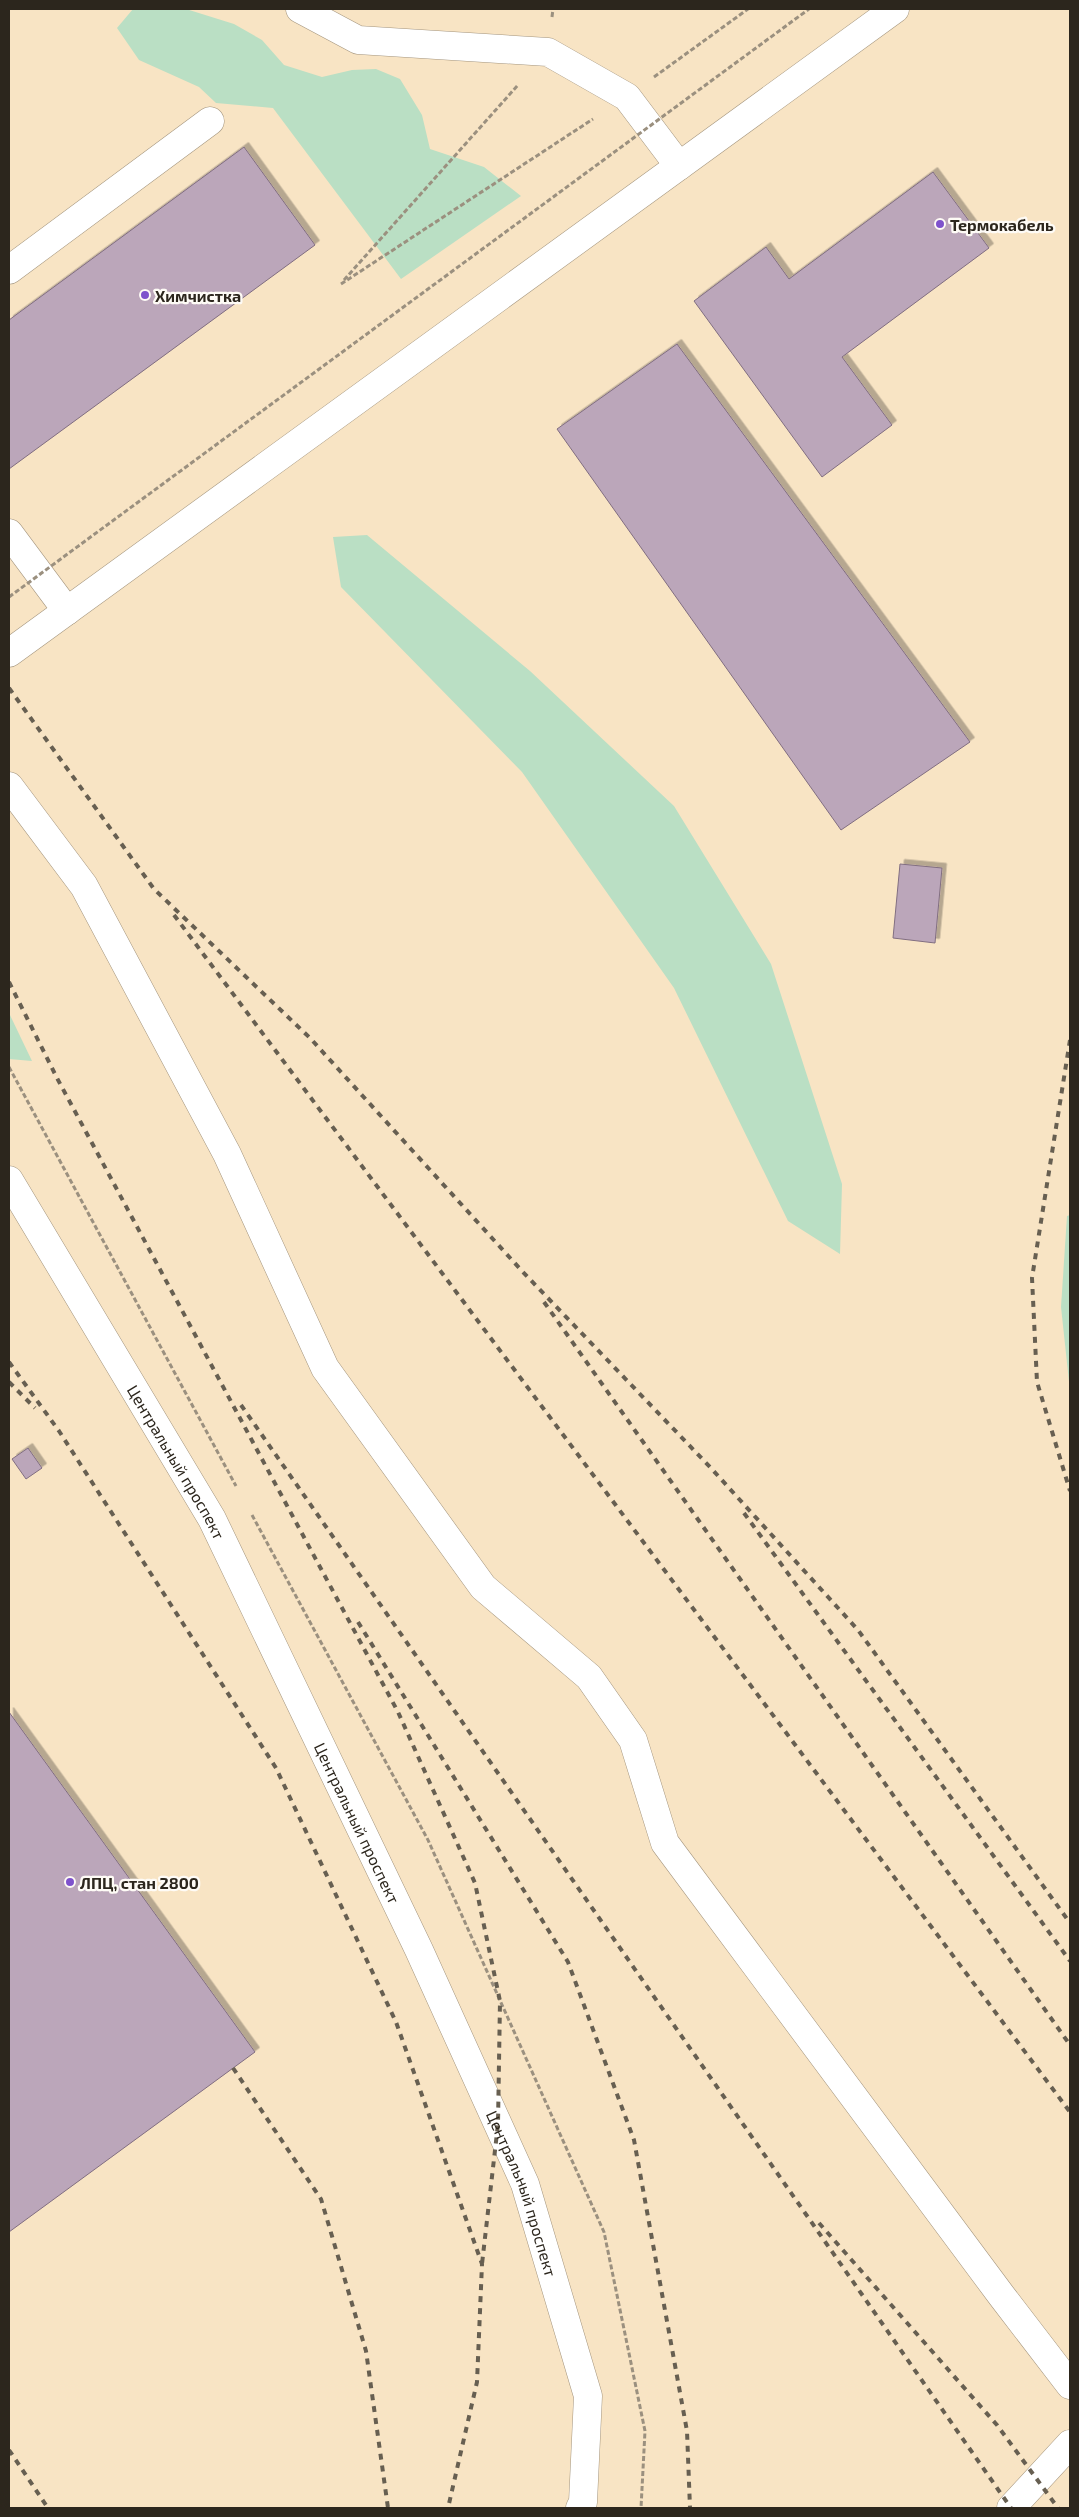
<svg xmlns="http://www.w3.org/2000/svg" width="1079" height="2517" viewBox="0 0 1079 2517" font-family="'Exo 2',sans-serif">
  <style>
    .built { fill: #f8e4c4 }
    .green { fill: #badfc4 }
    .building { fill: #bba6ba; stroke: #816e81; filter: url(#shadow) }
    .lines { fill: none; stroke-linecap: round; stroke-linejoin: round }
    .minor-casing { stroke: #a4957e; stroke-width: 29 }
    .path { stroke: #9b907f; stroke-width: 3; stroke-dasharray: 5 2.5; stroke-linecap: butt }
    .minor { stroke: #fff; stroke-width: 28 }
    .rail { stroke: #675f51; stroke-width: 4; stroke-dasharray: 6 6; stroke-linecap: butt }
    .path-bridge { stroke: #9b907f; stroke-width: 3; stroke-dasharray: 5 2.5; stroke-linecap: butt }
    .poi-dot { fill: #7e52cc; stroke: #fefbf6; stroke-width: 2 }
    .labels { text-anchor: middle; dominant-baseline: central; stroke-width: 4.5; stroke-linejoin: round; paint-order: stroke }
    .poi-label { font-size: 16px; font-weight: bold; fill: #2c261d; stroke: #fefbf6; text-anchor: start }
    .street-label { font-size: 16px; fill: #2c261d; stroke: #fefbf6 }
  </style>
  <defs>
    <filter id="shadow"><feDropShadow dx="4.5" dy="-4.5" stdDeviation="0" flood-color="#0004"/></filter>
  </defs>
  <rect width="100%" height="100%" fill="#fbebd3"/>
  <rect class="built" x="9" y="9" width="1061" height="2499"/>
  <g class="green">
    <polygon points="133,9 186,9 234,24 262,40 284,65 322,77 352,70 376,69 400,79 422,115 430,149 484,167 521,196 401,279 273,108 216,103 199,87 139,60 117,28"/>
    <polygon points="367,535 530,671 674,806 771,964 842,1184 840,1254 788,1221 674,988 522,772 341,587 333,537"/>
    <polygon points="9,1013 32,1061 9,1059"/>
    <polygon points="1070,1215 1070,1391 1061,1307 1067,1216"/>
  </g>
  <g class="building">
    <polygon points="244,147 315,245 9,469 9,320"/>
    <polygon points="933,172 989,248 842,357 892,425 822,477 694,301 766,247 789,279"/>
    <polygon points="677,344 970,742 841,830 557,429"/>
    <polygon points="900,864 942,868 935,943 893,938"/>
    <polygon points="28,1448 42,1468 26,1479 12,1459"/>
    <polygon points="9,1712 255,2052 9,2232"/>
  </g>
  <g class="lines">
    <defs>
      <g id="minor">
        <polyline points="300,9 358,40 548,52 627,97 679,166"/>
        <polyline points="9,270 210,121"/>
        <polyline points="9,533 67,611"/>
        <polyline points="9,653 895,9"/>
        <polyline points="9,786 84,886 227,1154 325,1368 483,1587 589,1677 633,1740 665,1843 1001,2295 1070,2385"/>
        <path id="s1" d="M9,1180L212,1519L419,1950L525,2184L588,2396L583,2502L580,2508"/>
        <polyline points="1011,2508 1070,2444"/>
      </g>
    </defs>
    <use href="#minor" class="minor-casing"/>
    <g class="path">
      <polyline points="552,17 553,9"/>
      <polyline points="654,77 748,9"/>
      <polyline points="344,280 518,85"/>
      <polyline points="341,284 593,119"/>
      <polyline points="9,1067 236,1486"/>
      <polyline points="252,1515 428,1840 604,2232 645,2431 641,2508"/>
    </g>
    <use href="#minor" class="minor"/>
    <g class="rail">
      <polyline points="9,688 154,889 310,1038 522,1271 710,1467 858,1630 1070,1923"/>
      <polyline points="174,915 1070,2112"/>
      <polyline points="9,982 57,1078 398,1712 475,1883 500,2001 498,2124 482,2264"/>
      <polyline points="1070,1040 1032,1278 1037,1382 1070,1491"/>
      <polyline points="544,1302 1070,2045"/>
      <polyline points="9,1362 59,1431 276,1768 396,2022 482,2264 477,2382 448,2508"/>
      <polyline points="9,1382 35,1408"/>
      <polyline points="241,1405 1011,2508"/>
      <polyline points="744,1513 1070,1961"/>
      <polyline points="358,1622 568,1962 634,2140 687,2431 690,2508"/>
      <polyline points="233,2068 321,2199 366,2351 388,2508"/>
      <polyline points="819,2223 997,2425 1058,2508"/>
      <polyline points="9,2450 48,2508"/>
    </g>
    <polyline class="path-bridge" points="9,597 809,9"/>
  </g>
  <g class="poi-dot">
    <circle cx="940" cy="224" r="5"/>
    <circle cx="145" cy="295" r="5"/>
    <circle cx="70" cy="1882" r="5"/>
  </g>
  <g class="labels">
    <g class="poi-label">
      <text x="950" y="224">Термокабель</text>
      <text x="155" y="295">Химчистка</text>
      <text x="80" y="1882">ЛПЦ, стан 2800</text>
    </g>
    <g class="street-label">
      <text stroke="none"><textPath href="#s1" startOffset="328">Центральный проспект</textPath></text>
      <text stroke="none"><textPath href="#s1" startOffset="732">Центральный проспект</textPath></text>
      <text stroke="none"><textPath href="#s1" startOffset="1138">Центральный проспект</textPath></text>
    </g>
  </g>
  <rect width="1079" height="2517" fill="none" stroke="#2c261d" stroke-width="20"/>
</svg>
